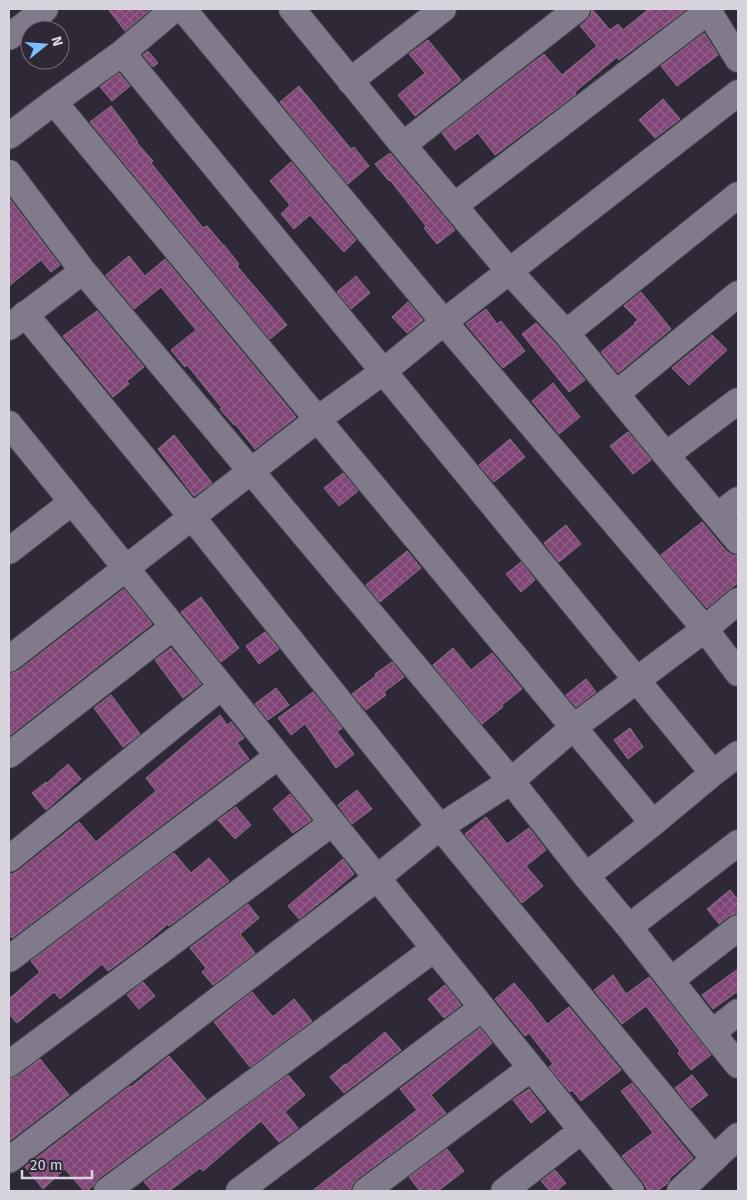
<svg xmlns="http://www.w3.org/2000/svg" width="747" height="1200" viewBox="0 0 747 1200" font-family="'Fira Sans',sans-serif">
<defs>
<pattern id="building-cross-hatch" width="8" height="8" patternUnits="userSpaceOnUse" patternTransform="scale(1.25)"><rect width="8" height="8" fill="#804476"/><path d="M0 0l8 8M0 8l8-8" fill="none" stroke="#915e89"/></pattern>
</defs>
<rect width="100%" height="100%" fill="#2f2837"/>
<path fill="url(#building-cross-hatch)" stroke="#887784" d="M108,9H151L125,31Z
M592,9L610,30L618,24L623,30L649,9H687L619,60L617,57L575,92L576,94L495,155L478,133L455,150L442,133L544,54L562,75L597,46L580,26L586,21L591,15Z
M704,33L718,55L677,86L661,66Z
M428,40L461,80L415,116L398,95L425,73L409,54Z
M148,51L158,63L153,67L143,55Z
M119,73L130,86L112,101L100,87Z
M299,86L351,149L354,147L369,166L348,184L280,102Z
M663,99L680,119L655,138L639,120Z
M111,106L138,142L137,143L153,161L151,163L180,199L203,228L207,226L224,246V245L239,264L237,266L287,325L270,339L90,122Z
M390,153L455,230L437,244L424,228L426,226L390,180L389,181L375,164Z
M291,162L356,240L344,252L310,215L294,229L281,214L290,205L270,181Z
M9,198L60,265L51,272L41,260L9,286Z
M129,256L145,276L165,259L296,417L255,449L235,424L234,425L220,409L222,408L187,365L185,367L171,350L196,330L161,287L134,309L106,275Z
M356,276L370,293L351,309L337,292Z
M641,292L671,329L618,373L601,352L635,324L634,323L638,320L624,306Z
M408,302L423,320L407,333L392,317Z
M486,309L497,324L501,321L525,351L503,368L466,324Z
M97,311L144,367L127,381L129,384L113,397L63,336Z
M536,323L555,343L585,380L569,392L522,334Z
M712,335L727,350L689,385L672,368Z
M553,383L580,417L559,434L532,401Z
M628,432L651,460L633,474L610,446Z
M174,435L212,483L194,496L158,449Z
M510,439L525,457L494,482L479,465Z
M343,473L358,491L339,506L324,488Z
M702,522L726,551L732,555L738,556V583L728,590L707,608L661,555Z
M566,525L581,544L559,562L544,543Z
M407,551L421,568L380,602L366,585Z
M521,562L535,580L521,592L506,574Z
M124,589L152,624L9,736V674L18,671Z
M201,597L239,648L221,662L181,612Z
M265,632L279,649L259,664L246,646Z
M171,648L201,684L183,698L155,660Z
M453,648L471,670L492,653L522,689L502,705L503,707L482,724L433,665Z
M392,662L404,677L384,692L386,695L366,710L352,694L376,676L375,674Z
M586,679L596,692L576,707L566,695Z
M276,688L289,705L268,720L255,704Z
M313,692L342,728L337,732L354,754L336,768L305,724L291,735L278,718Z
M111,695L140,734L123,747L94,708Z
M220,715L227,725L231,722L244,738L237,743L249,759L12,938L9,935V874H12L18,871L79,822L96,842L156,791L146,778Z
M630,728L643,747L628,759L614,740Z
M68,764L81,779L46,810L32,793L46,782L47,783Z
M357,790L372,809L352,824L338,805Z
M290,794L311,820L293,833L273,809Z
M236,807L251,825L235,839L218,820Z
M486,817L507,844L529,828L546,850L526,866L543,886L522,903L465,834Z
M174,853L191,873L209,858L229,881L169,926L168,924L142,946L108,971L102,964L60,999L54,992L17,1023L9,1014V999L40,972L31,961Z
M343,859L354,874L327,897L299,919L288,906Z
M730,890L738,900V913L729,916L719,924L707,909Z
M248,904L259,918L240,934L255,953L213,985L202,972L206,968L190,948Z
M738,969V991L713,1009L702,995Z
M613,975L626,994L649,977L711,1055L691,1070L678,1053L680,1051L646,1006L622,1024L594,990Z
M143,982L155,996L139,1009L127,995Z
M514,983L532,1004L547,1024L569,1007L621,1070L581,1101L572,1090L570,1092L549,1067L553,1064L529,1033L525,1036L495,999Z
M445,985L461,1005L444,1018L428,999Z
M252,992L272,1016H274L294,999L312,1021L250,1067L214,1022Z
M480,1028L492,1043L431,1095L446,1113L357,1179L352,1185V1188L347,1191H312L417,1110L400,1089Z
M385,1032L401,1050L344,1093L330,1077L345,1064L346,1065Z
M169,1056L206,1099L98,1179L93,1186L87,1191H84L65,1169L43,1189L25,1167L130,1086L131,1087Z
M40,1059L69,1095L9,1141V1079L18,1076Z
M288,1075L305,1095L285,1112L298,1128L279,1142L261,1121L203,1171L200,1168L169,1191H152L144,1182Z
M692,1075L708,1095L691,1108L675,1088Z
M632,1083L693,1158L670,1178V1179L668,1183L657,1191H648L643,1182L622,1156L653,1133L621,1091Z
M529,1089L546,1111L531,1123L513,1100Z
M447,1149L464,1171L438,1191H420L409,1177Z
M555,1170L566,1183L556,1191H550L541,1181Z"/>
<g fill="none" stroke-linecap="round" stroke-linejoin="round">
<defs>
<path id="street" d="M183,9L444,322L705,629L738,673
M292,9L403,145L509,271L566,333L666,455L738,541
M707,9L738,59
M9,37L45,9
M122,53L713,773
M350,81L443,9
M54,102L653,823
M9,136L54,102L122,53L174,9
M403,145L577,9
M9,173L83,271L511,781L586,876L629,927L712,1033L738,1065
M454,206L711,9
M25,314L192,517L440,827L714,1159
M9,327L83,271
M566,333L738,195
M616,394L738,294
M9,424L631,1191
M666,455L738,401
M718,516L738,500
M9,551L72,502
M9,659L318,419L384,371L444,322L738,93
M9,755L173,627
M9,859L221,687
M586,876L653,823L713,773L738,754
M629,927L738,843
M9,959L278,756
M671,980L738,928
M712,1033L738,1012
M9,1064L332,823
M9,1160L377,878L440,827L511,781L574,727L705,629L738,601
M107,1191L434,949
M239,1191L482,1008
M366,1191L531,1068
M504,1191L581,1131
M680,1191L738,1136"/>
</defs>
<use href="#street" stroke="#494450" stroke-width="28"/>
<use href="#street" stroke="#817a8b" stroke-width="26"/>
</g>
<rect width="747" height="1200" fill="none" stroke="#d8d4de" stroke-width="20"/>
<g transform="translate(45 45) rotate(73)"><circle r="24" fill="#2f2837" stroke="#736d7a"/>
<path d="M0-4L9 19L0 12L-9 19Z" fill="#7bbef8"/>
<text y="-8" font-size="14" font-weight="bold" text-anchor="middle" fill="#d8d4de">N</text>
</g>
<path d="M22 1170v8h70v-8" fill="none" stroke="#d8d4de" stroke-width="2.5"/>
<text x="30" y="1170" font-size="15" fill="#d8d4de" stroke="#2f2837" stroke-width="4" paint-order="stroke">20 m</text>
</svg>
